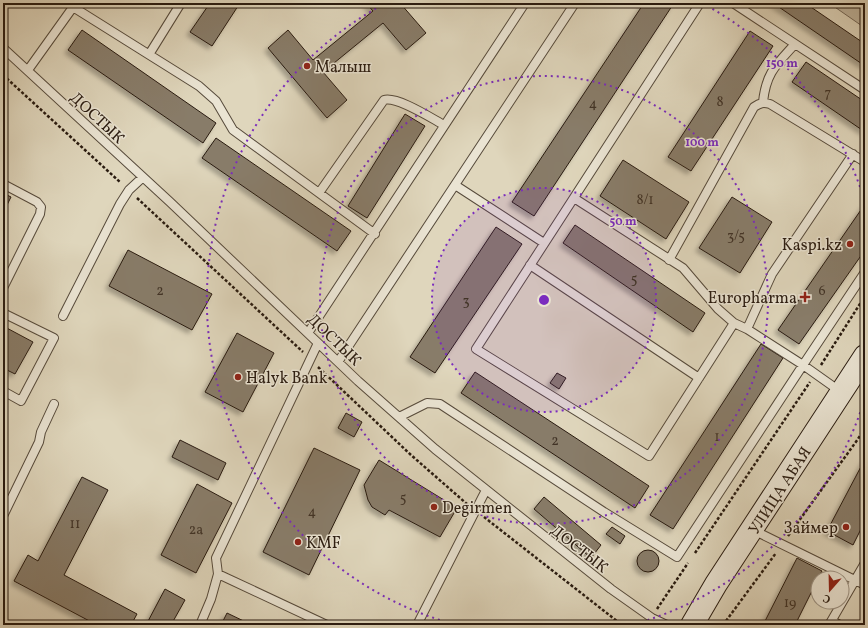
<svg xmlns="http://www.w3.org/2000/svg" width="868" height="628" viewBox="0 0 868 628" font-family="Vollkorn,serif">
<defs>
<filter id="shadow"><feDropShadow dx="-3.5" dy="3.5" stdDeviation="2" flood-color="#0004"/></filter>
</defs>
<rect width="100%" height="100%" fill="#dfd6bc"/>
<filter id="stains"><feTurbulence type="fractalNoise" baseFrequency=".005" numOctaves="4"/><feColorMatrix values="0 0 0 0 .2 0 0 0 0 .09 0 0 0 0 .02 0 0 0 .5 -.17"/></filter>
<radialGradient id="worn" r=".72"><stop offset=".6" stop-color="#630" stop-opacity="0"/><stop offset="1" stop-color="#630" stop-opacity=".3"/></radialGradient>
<path fill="#c0b69f" stroke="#746858" d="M829,3H865V28Z"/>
<path fill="#887c69" stroke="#291b10" filter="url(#shadow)" d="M210,3H240L212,46L190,32Z
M366,3H400L426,33L406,50L383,23L323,72L347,100L327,118L268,48L288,30L313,60L373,11Z
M644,3H674L534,216L512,202Z
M773,3H805L865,44V66Z
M82,30L216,123L203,143L68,50Z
M750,31L773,46L691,171L668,157Z
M806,62L865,102V132L792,82Z
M405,114L425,126L367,218L348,206Z
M216,138L351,231L337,251L202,158Z
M623,160L689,202L666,239L600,196Z
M3,193L11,197L3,213Z
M732,197L772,222L740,273L699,248Z
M865,204V250L799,344L778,330Z
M575,225L705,313L693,332L563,243Z
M496,227L522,244L435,373L410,357Z
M128,250L212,294L192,330L109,286Z
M3,326L33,342L15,374L3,368Z
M237,333L274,353L243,412L205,392Z
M761,344L783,358L673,529L650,515Z
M475,372L649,486L635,508L461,393Z
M557,373L566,378L559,389L550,383Z
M346,413L362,422L354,437L338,428Z
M180,440L226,463L218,480L172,457Z
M314,448L360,470L309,575L263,552Z
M865,459V521L853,545L827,531Z
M379,460L457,508L440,537L389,510L385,515L372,507L368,500L364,485Z
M82,477L108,490L64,575L137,614L131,625H97L14,581L28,555L38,561Z
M197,484L232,503L196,573L161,555Z
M544,497L601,545L591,558L534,509Z
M612,527L625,536L620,544L606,534Z
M637 561a11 11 0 1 1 22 0a11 11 0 1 1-22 0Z
M797,558L822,571L795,625H763Z
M165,589L185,600L171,625H146Z
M227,613L252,625H221Z"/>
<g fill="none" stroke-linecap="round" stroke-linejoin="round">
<defs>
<path id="lane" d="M700,3L476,349L649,456L734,323
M733,3L865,90
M73,7L199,86L216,101L233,130L375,234
M3,48L170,202L358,381L435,449L611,589L652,618L667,625
M150,53L181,3
M28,70L76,3
M763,102C766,73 776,65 795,44
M3,184L37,202L41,207L40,214L3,288
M455,185L544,243
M319,193L384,100C397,96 431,118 444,125
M574,198L683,268L718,309L734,323L747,329L803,365L865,272
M669,260L754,107C760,103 763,102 770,104L865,162
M530,265L699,378
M3,313L54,338L21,401L3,391
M63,316L120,204L129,190L143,177
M747,329L772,274L853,154
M308,333L525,3
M338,362L575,3
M399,417L427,403L440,404L604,512L677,557L803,365L841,392
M3,516L39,442L41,432L54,404
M753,530L865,585
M218,574L327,625
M832,621L840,625
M200,625L211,599L218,574L216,558L318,343
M417,625L486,490
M829,625L865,563"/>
<path id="secondary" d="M692,625L716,584L865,356"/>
</defs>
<use href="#lane" stroke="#564a3b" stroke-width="10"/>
<use href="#secondary" stroke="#291b10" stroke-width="24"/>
<path stroke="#291b10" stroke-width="2.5" stroke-dasharray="3 2" stroke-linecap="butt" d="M3,75L121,183
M137,198L303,352
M821,365L865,296
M318,367L411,455L467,504
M484,517L622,625
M788,536L858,439L865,427
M695,553L810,382
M657,609L688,563
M723,625L776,553"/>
<use href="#lane" stroke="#eae4d3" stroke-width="8"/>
<use href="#secondary" stroke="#eae4d3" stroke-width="22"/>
</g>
<circle cx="544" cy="300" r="112" fill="#7b2cbf" fill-opacity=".12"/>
<g fill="none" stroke="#7b2cbf" stroke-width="2" stroke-dasharray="2 4">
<circle cx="544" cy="300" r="112"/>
<circle cx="544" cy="300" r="224"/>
<path d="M864 401A336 336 0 0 1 631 625M457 625A336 336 0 0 1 386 3M702 3A336 336 0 0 1 864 199"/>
</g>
<g fill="#8f2418" stroke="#eae4d3" stroke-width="1.5">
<circle cx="307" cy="66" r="4"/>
<circle cx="850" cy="244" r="4"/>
<path d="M803 291h4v4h4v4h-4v4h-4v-4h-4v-4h4z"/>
<circle cx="238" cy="377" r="4"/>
<circle cx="434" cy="507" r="4"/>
<circle cx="846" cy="527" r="4"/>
<circle cx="298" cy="542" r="4"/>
</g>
<g text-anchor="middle" stroke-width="3" stroke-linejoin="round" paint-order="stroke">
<g font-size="14" fill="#413326">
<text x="828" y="97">7</text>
<text x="720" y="106">8</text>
<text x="593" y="108">4</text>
<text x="645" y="204">8/1</text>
<text x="736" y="240">3/5</text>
<text x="634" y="283">5</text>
<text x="160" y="295">2</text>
<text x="822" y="295">6</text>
<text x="466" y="305">3</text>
<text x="717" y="441">1</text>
<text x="555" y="445">2</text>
<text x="403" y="502">5</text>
<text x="312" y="516">4</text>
<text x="75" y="528">11</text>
<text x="196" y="534">2а</text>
<text x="790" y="607">19</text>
</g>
<g font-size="16" fill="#291b10" stroke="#eae4d3" text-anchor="start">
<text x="315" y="72">Малыш</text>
<text x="842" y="250" text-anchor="end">Kaspi.kz</text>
<text x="797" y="303" text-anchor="end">Europharma</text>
<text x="246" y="383">Halyk Bank</text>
<text x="442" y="513">Degirmen</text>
<text x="838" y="533" text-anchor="end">Займер</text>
<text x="306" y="548">KMF</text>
</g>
<g font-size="16" fill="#291b10" stroke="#eae4d3">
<text transform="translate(98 117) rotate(43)" y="6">ДОСТЫК</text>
<text transform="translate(335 339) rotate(44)" y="6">ДОСТЫК</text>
<text transform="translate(779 490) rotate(-57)" y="6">УЛИЦА АБАЯ</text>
<text transform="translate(580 548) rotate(38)" y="6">ДОСТЫК</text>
</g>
</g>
<circle cx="544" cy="300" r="6" fill="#7b2cbf" stroke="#eae4d3" stroke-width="2"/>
<g font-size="12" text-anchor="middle" font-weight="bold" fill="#7b2cbf" stroke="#eae4d3" stroke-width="3" stroke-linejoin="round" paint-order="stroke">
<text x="782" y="67">150 m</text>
<text x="702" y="146">100 m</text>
<text x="623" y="225">50 m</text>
</g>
<rect width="868" height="628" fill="none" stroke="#dfd6bc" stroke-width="16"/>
<rect x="4" y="4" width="860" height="620" fill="none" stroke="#291b10" stroke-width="2"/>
<rect x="8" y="8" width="852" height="612" fill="none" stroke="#291b10"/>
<g transform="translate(830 590) rotate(200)"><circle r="19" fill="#eae4d3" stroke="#9d9485"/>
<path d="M0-3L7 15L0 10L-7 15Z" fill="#8f2418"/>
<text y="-6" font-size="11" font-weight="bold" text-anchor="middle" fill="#291b10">С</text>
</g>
<rect width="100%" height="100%" filter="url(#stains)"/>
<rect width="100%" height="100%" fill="url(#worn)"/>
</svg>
